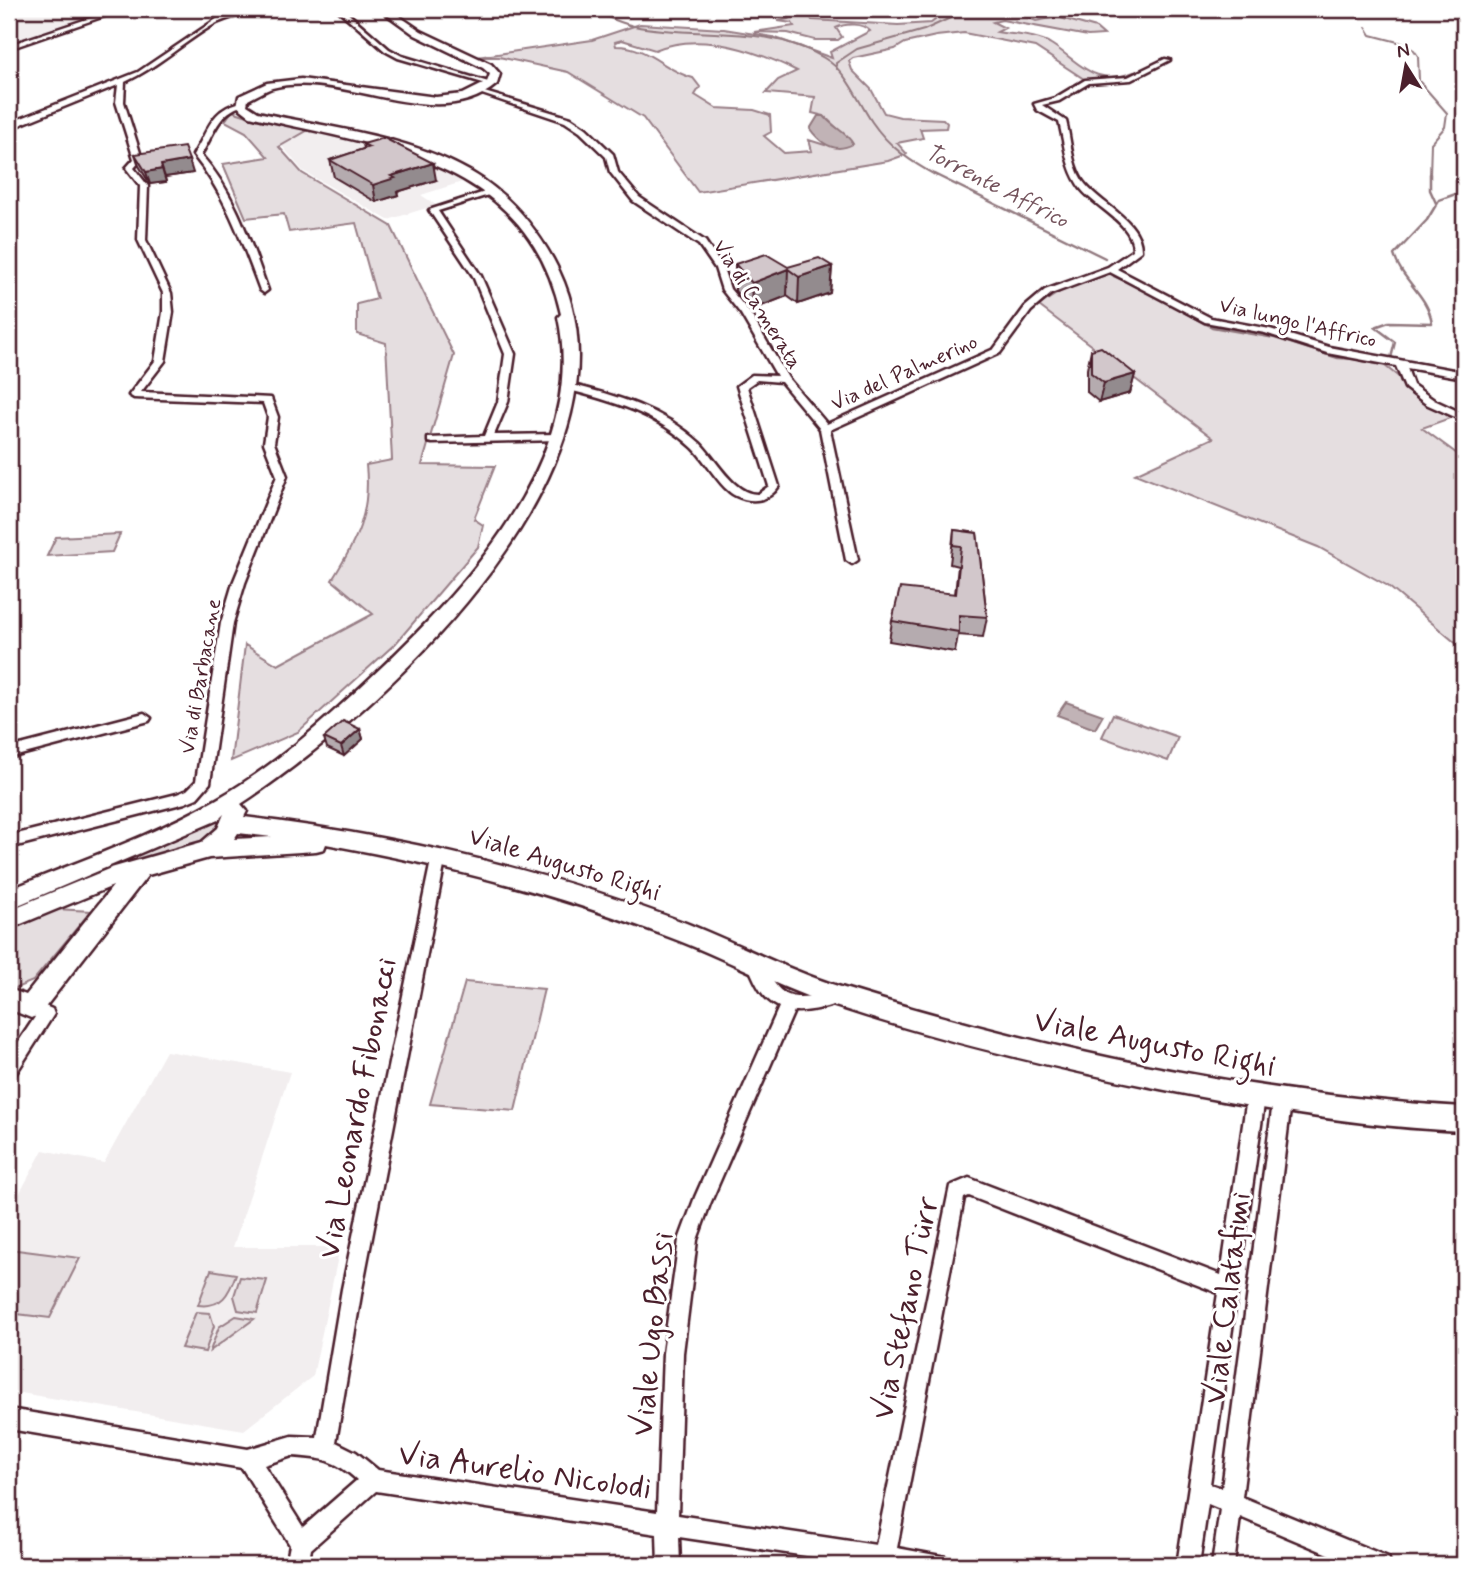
<svg xmlns="http://www.w3.org/2000/svg" width="1473" height="1574" viewBox="0 0 1473 1574" font-family="Mynerve,sans-serif">
<rect width="100%" height="100%" fill="#fff"/>
<filter id="ink" filterUnits="userSpaceOnUse"><feTurbulence type="fractalNoise" baseFrequency=".0143" numOctaves="2"/><feDisplacementMap in="SourceGraphic" scale="14" xChannelSelector="R" yChannelSelector="G"/><feConvolveMatrix kernelMatrix="1 2 1 2 8 2 1 2 1" color-interpolation-filters="sRGB"/></filter>
<g filter="url(#ink)">
<path fill="#f2eeef" d="M9,9H117L59,32L9,45Z
M312,128L421,159L462,182L421,195L436,205L388,220L303,171L282,146Z
M166,1051L290,1072L233,1247H340L313,1376L244,1430L9,1391V1213L43,1150L104,1163Z"/>
<path fill="#e5dee0" stroke="#987e86" stroke-width="2" fill-rule="evenodd" d="M789,9H805L812,20L898,25L931,23L935,20L932,9H1006L1000,13L1021,14L1036,21L1057,17L1096,28L1104,35L1088,36L1002,20L993,22L1005,28L997,32C1013,35 1038,35 1051,44C1080,62 1094,88 1134,72L1138,75L1125,80L1087,81L1035,47L964,33L936,36L905,43L895,49L853,58L849,61L852,70L871,89L884,113L900,117L943,119L947,123L946,128L920,129L923,138L897,143L907,154L888,161L698,192L643,118L568,72L499,57H477L592,40L640,24L724,29L773,37L832,58L830,52L870,31C862,23 846,23 836,28L842,37L838,40H815L788,33L754,32L794,26L792,23L778,21L788,19L780,16L786,14ZM622,40L655,50C700,31 755,50 797,71L778,80L766,93L815,97L812,113L824,116L838,129L825,145L809,140L812,151L784,153L764,136L771,132L770,115L754,110L716,108L695,95L700,87L693,78C664,71 649,46 616,46L615,42Z
M232,111L260,120L310,129L279,147L302,173L391,226L454,355L422,465L495,466L474,519L483,525L478,547L396,643L298,732L231,761L245,645L278,665L373,614L332,580C357,540 371,513 366,465L392,460L386,343L357,334V304L377,299L356,223L289,232L284,214L246,218L223,164L268,157L246,132L225,121Z
M1113,273L1205,324L1276,336L1330,354L1385,366L1450,418L1422,428L1464,459V650L1388,586L1318,547L1135,474L1213,438L1039,306C1061,288 1086,279 1113,273Z
M120,534L112,552L47,556L56,537Z
M1113,714L1178,737L1168,761L1102,737Z
M215,818L222,823L213,839L108,872L9,914V904L200,820Z
M55,909L91,911L33,981L16,988L9,986V931Z
M465,982L544,989L515,1111L430,1104Z
M9,1249L80,1258L50,1318L9,1313Z
M211,1270L236,1274C229,1294 222,1308 198,1305Z
M240,1277L267,1280L257,1313L238,1310L234,1296Z
M196,1312L210,1313L214,1326L205,1352L181,1348Z
M236,1316L254,1319L210,1351L219,1327Z"/>
<path fill="#c1b3b6" stroke="#91787e" stroke-width="2" d="M818,116H824C833,128 846,131 853,144C835,154 821,144 810,129Z
M1066,702L1103,715L1095,729L1057,715Z"/>
<g fill="none" stroke-linecap="round" stroke-linejoin="round">
<path stroke="#91787e" stroke-width="2" d="M589,9C604,15 619,23 634,26C696,39 768,23 824,58C848,72 857,100 872,122C889,147 911,162 937,176
M1366,27L1371,35L1402,43L1414,50L1418,56L1419,81L1447,113L1445,127L1431,143L1430,176
M837,69L836,63L857,49L924,30L970,9"/>
<path stroke="#91787e" stroke-width="2.5" d="M934,174L1105,258
M1430,174V190L1436,203
M1114,276L1139,287
M1181,309L1212,327L1275,338L1338,358L1362,359
M1390,362L1395,342L1375,327L1389,322L1432,323C1428,295 1402,281 1394,255L1427,220L1439,200L1464,191
M1398,370L1401,383L1417,396"/>
<defs>
<path id="street" d="M117,9H125L9,49V45Z
M259,9C244,16 229,16 213,25C182,43 158,67 125,82L124,102L142,159L134,168L148,186L146,240L171,293L173,312L165,361L141,392L271,398L278,417L274,443L287,476L245,583L233,623L210,783L197,798L185,803L9,848V836L177,794L187,790L196,781L221,623L233,583L277,476L264,443L268,417L263,403L134,398L129,395L155,361L163,312V293L138,240L140,186L126,168L134,159L116,102L118,85L12,128H9V123L138,72L221,16L239,10Z
M337,9H343L389,49L402,56L495,84L490,85L398,58L385,51Z
M1165,59L1170,60L1131,80L1089,83L1059,101L1042,105L1066,121C1071,140 1071,163 1082,180C1098,204 1142,219 1141,251L1117,269L1211,318L1270,329L1329,347L1464,372V378L1407,368L1413,385L1434,400L1464,414V421L1426,404L1405,388L1396,366L1327,353L1265,333L1205,322L1110,272L1051,294L1031,311L1000,353L830,430L858,560L852,564L846,560L820,429L781,382L757,380L747,387L779,486C769,501 753,504 736,496C721,489 706,461 693,448C657,414 613,401 565,389L564,387L569,384C617,396 662,408 700,443C716,459 734,495 758,494L769,486L737,386L752,375L777,376L741,314L722,290L715,268L699,245L633,201L610,172L606,157L580,132L565,122L476,92L481,91L571,118L586,128L613,154L618,172L639,197L705,241L723,268L730,289L750,313L788,378L827,424L994,349L1025,307L1045,290L1108,267L1133,250C1133,223 1096,208 1081,189C1066,169 1065,146 1059,122L1037,110L1034,104L1055,98L1085,80L1128,77Z
M242,102L244,105C218,112 214,134 201,155C235,192 251,244 268,290L264,293L260,290C242,242 226,195 193,155C209,130 210,109 242,102Z
M491,190L498,192L438,211L481,276L515,354L508,402L494,435L558,434L563,437L558,440L432,443L428,442V438L484,436L498,402L505,354L473,276L429,210Z
M144,713L151,718L149,721L9,758V748Z
M439,850L444,852L446,856L362,1289L336,1442L356,1452L378,1470L657,1512L663,1353L679,1240L695,1197L779,1007C762,999 755,982 748,965L750,960L756,958L762,960C777,992 784,1003 821,994C829,992 835,989 843,992L845,997L843,1002C827,1007 811,1012 794,1011L710,1204L697,1240L683,1353L678,1515L876,1545L950,1186L969,1178L1221,1275L1247,1097L1250,1091L1256,1089L1262,1091L1265,1097L1210,1484L1222,1488L1273,1102L1276,1096L1282,1094L1288,1096L1291,1102L1242,1497L1388,1557L1391,1565H1354L1240,1517L1234,1565H1212L1220,1509L1208,1504L1199,1565H1177L1218,1293L969,1196L964,1198L897,1548L946,1557L949,1565H867L679,1537L680,1565H658L657,1534L376,1491L311,1549L308,1565H286L290,1545L242,1468L9,1429V1409L248,1449L292,1436L317,1437L342,1289L432,856L434,852ZM292,1456C322,1458 334,1459 357,1480L303,1527L264,1465Z
M31,1000L52,1009L54,1014L15,1075L9,1078V1056L35,1017L25,1012L23,1007L25,1002Z"/>
<path id="secondary" d="M379,9H389L421,31L491,64L500,74L497,84C437,136 341,69 272,88C264,91 256,96 248,100L247,105L258,112C327,128 408,135 471,172C507,193 532,222 553,259C662,456 388,706 241,804L247,811L244,817C397,835 542,869 686,923C739,944 789,971 844,988C1045,1050 1254,1095 1464,1107V1131C1361,1127 1261,1109 1160,1089C1051,1067 944,1042 838,1007C780,989 726,958 669,937C554,893 447,866 326,844L324,849L316,851L209,858L148,875L40,1014L31,1018L9,1009V989L26,995L113,886L9,929V910L111,868L202,842L218,828L224,814L218,820L9,909V890C78,861 153,836 217,799C273,767 321,724 367,681C462,592 589,460 558,317L561,314C526,157 379,148 250,116L237,106L239,96L267,83L301,79L436,97L463,94L487,82L490,74L483,68L415,35ZM238,833L272,837L234,839Z"/>
</defs>
<use href="#street" stroke="#4a1f2b" stroke-width="5"/>
<use href="#secondary" stroke="#4a1f2b" stroke-width="5"/>
<use href="#street" fill="#fff" fill-rule="evenodd"/>
<use href="#secondary" fill="#fff" fill-rule="evenodd"/>
</g>
<path fill="#b5abaf" stroke="#4a1f2b" stroke-width="2" d="M363,144L436,180L397,192L398,195L376,202L334,177L330,160L364,149Z
M135,154L193,173L165,177L166,182L150,184L139,166Z
M735,264L788,267L832,266L830,293L798,304L787,296L751,310L735,291Z
M1091,350L1135,374L1130,393L1099,402L1087,392V369Z
M954,530L977,533L987,617L983,637L958,635L955,652L889,641L892,621L955,594L958,566L950,564Z
M360,729L363,739L344,756L327,748L324,738Z"/>
<path fill="#938b8e" stroke="#4a1f2b" stroke-width="2" d="M189,160L193,173L165,177L161,165Z
M433,163L436,180L397,192L398,195L376,202L373,185L391,176Z
M162,169L166,182L150,184L146,172Z
M832,266L830,293L798,304L799,277Z
M788,269L787,296L751,310L752,283Z
M1135,374L1130,393L1099,402L1104,383Z
M360,729L363,739L344,756L341,746Z"/>
<path fill="#d2c7cb" stroke="#4a1f2b" stroke-width="2" d="M384,138L433,163L391,176L395,178L373,185L330,160L369,147L363,144Z
M184,147L189,160L161,165L162,169L146,172L135,154Z
M766,254L788,267L819,258L832,266L799,277L788,269L752,283L735,264Z
M1101,347L1135,374L1104,383L1091,373V350Z
M954,530L977,533L987,617L959,615V632L892,621L900,588L956,594L961,546L953,545Z
M343,721L360,729L341,746L324,738Z"/>
</g>
<g text-anchor="middle" stroke-width="6" stroke-linejoin="round" paint-order="stroke">
<g font-size="21" fill="#4a1f2b" stroke="#fff">
<text transform="translate(758 304) rotate(58)" y="7">Via di Camerata</text>
<text transform="translate(1298 322) rotate(13)" y="7">Via lungo l'Affrico</text>
<text transform="translate(904 372) rotate(-24)" y="7">Via del Palmerino</text>
<text transform="translate(200 676) rotate(-80)" y="7">Via di Barbacane</text>
</g>
<g font-size="23" font-style="italic" fill="#74535c" stroke="#fff">
<text transform="translate(997 185) rotate(27)" y="8">Torrente Affrico</text>
</g>
<g font-size="26" fill="#4a1f2b" stroke="#fff">
<text transform="translate(565 863) rotate(17)" y="9">Viale Augusto Righi</text>
</g>
<g font-size="32" fill="#4a1f2b" stroke="#fff">
<text transform="translate(1155 1042) rotate(11)" y="11">Viale Augusto Righi</text>
<text transform="translate(356 1108) rotate(-79)" y="11">Via Leonardo Fibonacci</text>
<text transform="translate(1226 1298) rotate(-83)" y="11">Viale Calatafimi</text>
<text transform="translate(904 1308) rotate(-78)" y="11">Via Stefano Türr</text>
<text transform="translate(651 1334) rotate(-84)" y="11">Viale Ugo Bassi</text>
<text transform="translate(525 1470) rotate(8)" y="11">Via Aurelio Nicolodi</text>
</g>
</g>
<rect width="1473" height="1574" fill="none" stroke="#fff" stroke-width="35"/>
<rect x="18" y="18" width="1438" height="1539" fill="none" stroke="#4a1f2b" stroke-width="2.5" filter="url(#ink)"/>
<g transform="translate(1406 66) rotate(349)" stroke="#ffffff" stroke-width="5" paint-order="stroke">
<path d="M0-5L12 26L0 18L-12 26Z" fill="#4a1f2b"/>
<text y="-10" font-size="19" font-weight="bold" text-anchor="middle" fill="#4a1f2b">N</text>
</g>
</svg>
